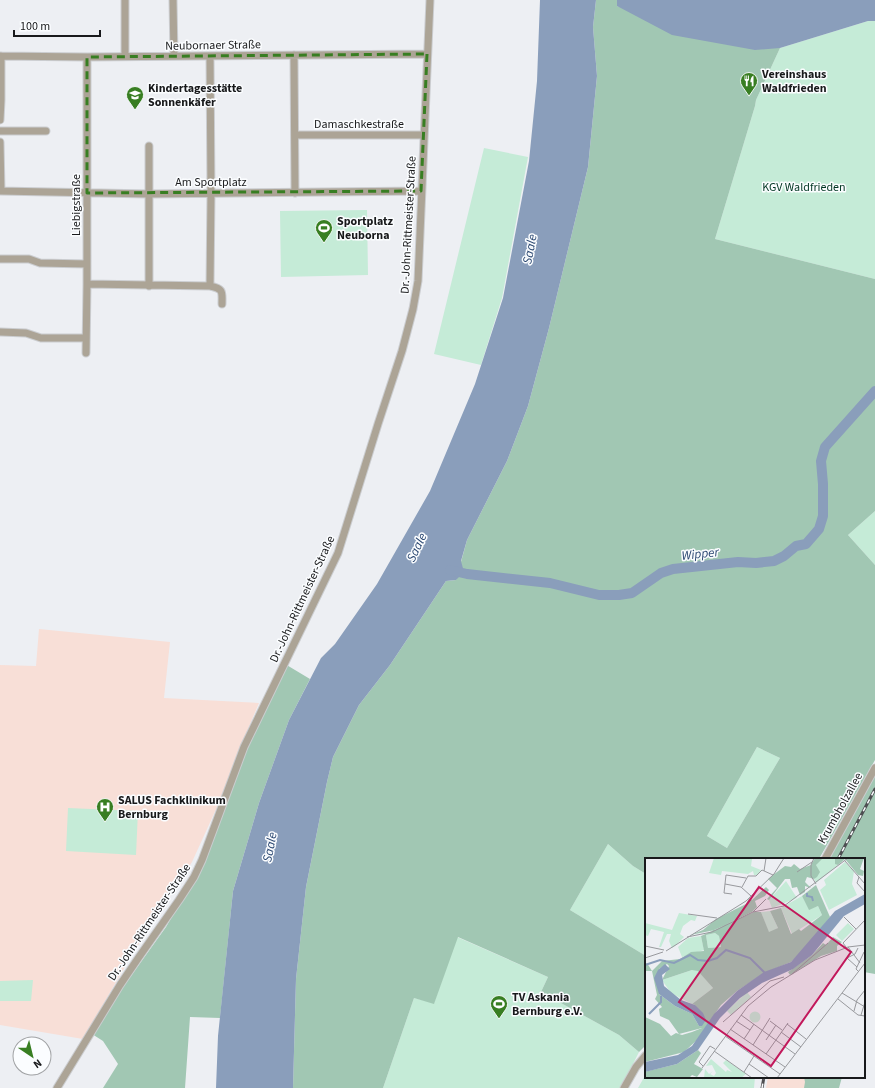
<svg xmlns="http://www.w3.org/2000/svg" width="875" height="1088" viewBox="0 0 875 1088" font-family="'Source Sans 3',sans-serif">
<rect width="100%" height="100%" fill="#edeff3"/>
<path fill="#f8dfd7" d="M39,629L170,642L164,698L259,703L242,743L228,783L192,862L133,953L83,1039L0,1025V665L36,666Z
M768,1077H819L817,1088H766Z"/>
<path fill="#c5ebd7" d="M868,21H875V279L715,239L755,106L756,100L780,48Z
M484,148L528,157L502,298L481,365L434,354Z
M367,210L368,275L281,277L280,211Z
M875,511V565L848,535Z
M757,747L780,758L727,848L707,836Z
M68,808L138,811L136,855L66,851Z
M608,844L633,866L646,874V956L570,910Z
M457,937L548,977L541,992L619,1035L639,1052L621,1088H383L414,998L434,1003Z
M33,980L31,1001H0V981Z
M646,1074V1077H755L754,1088H638Z"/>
<path fill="#a1c7b3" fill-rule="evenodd" d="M596,0H617V6L770,48H780L756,100L755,106L715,239L875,279V511L848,535L875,565V760L819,859H646V874L633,866L608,844L570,910L646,956V1045L639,1052L619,1035L541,992L548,977L458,937L434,1004L414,998L383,1088H293L296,979L306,887L327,782L333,757L359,705L390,665L446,581L456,580L467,540L507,461L528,406L549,328L588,167L597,76L593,27ZM757,747L780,758L727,848L707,836Z
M285,664L310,679L289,720L259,803L233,891L220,1018L190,1017L185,1088H103L118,1064L103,1041L92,1034L123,987L166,927L208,854L261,712Z
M875,773V974L864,972V859H826Z
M804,1077H842L839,1088H804L805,1082Z"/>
<path fill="#8a9ebb" d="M540,0H596L593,27L597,76L588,167L549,328L528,406L507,461L467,540L461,561L464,572L456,580L446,581L390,665L359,705L333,757L327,782L306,887L296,979L293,1088H216L218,1036L233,891L259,803L289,720L321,658L335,644L377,584L430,491L475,384L503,298L529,161L537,81Z
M617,0H875V21H868L780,48L755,50L672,35L617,6Z"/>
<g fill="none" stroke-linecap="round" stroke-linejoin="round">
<path stroke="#8a9ebb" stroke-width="10" d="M450,570L467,574L550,583L599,595H619L632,593L661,573L673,569L738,562L756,563L774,561L784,556L796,546L806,544L819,529L823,516V484L821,461L825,447L875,391"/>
<defs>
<path id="minor" d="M125,0V56
M173,0L174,56
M294,55L295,193
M0,56L87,57L427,54
M210,56L211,193L210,286C224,289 222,292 222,304
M0,120L1,100V56
M0,131H46
M295,135H424
M0,142L1,191
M0,191L149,194L421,191
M0,259H29L40,263L87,264
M87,284L210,286
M149,286V146
M0,332L26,333L41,338H86
M86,353L87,284V57
M825,859L875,768
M57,1088L120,985L139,957L179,900L194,877L202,860L244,747L338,553L378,424L402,351L413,309L418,281L430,0
M624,1088L636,1067L646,1055"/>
</defs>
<use href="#minor" stroke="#cbcdd0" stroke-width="9"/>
<use href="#minor" stroke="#aca496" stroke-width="7"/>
<defs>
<path id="rail" d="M838,859L875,789
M762,1088L764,1077"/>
</defs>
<use href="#rail" stroke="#4e4f52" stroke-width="3"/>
<use href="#rail" stroke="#fbfdff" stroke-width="1.5" stroke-dasharray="4.5" stroke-linecap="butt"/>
</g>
<path fill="none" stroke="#387e22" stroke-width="3" stroke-dasharray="8 5" stroke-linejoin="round" d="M427,54L421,191L87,193V57Z"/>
<defs>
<symbol id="restaurant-pin" viewBox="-11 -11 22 30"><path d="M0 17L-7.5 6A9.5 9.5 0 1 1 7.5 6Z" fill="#387e22" stroke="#fbfdff"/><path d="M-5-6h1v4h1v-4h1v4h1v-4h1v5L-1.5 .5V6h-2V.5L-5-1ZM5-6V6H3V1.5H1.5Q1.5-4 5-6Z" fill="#fff"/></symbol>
<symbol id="school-pin" viewBox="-11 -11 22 30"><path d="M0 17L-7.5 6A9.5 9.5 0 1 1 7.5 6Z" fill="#387e22" stroke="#fbfdff"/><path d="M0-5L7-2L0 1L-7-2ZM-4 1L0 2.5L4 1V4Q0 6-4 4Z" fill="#fff"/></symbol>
<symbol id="stadium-pin" viewBox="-11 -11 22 30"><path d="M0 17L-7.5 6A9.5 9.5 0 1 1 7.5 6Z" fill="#387e22" stroke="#fbfdff"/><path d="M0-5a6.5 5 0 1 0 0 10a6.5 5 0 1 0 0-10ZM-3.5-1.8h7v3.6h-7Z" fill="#fff"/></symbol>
<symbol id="hospital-pin" viewBox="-11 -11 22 30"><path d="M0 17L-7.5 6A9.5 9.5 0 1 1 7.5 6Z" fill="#387e22" stroke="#fbfdff"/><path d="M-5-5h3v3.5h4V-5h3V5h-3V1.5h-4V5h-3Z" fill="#fff"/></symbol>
</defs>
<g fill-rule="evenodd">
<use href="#restaurant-pin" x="739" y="71" width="20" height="27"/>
<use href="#school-pin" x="125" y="85" width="20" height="27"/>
<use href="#stadium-pin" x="314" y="218" width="20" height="27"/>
<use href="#hospital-pin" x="95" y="797" width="20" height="27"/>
<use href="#stadium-pin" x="489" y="994" width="20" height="27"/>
</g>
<g text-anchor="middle" stroke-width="3" stroke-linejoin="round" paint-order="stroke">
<g font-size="12" fill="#18191b" stroke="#fbfdff">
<text transform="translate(213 45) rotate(-1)" y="4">Neubornaer Straße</text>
<text x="359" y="128">Damaschkestraße</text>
<text x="211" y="186">Am Sportplatz</text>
<text transform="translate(76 205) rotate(-90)" y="4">Liebigstraße</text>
<text transform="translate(408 225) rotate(-87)" y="4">Dr.-John-Rittmeister-Straße</text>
<text transform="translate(302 599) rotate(-65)" y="4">Dr.-John-Rittmeister-Straße</text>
<text transform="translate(840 808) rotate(-61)" y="4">Krumbholzallee</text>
<text transform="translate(149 922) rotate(-56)" y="4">Dr.-John-Rittmeister-Straße</text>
</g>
<g font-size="12" font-weight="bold" fill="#18191b" stroke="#fbfdff" text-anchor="start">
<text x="762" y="78">Vereinshaus<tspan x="762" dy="14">Waldfrieden</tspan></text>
<text x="148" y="92">Kindertagesstätte<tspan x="148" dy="14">Sonnenkäfer</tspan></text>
<text x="337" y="225">Sportplatz<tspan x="337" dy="14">Neuborna</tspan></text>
<text x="118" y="804">SALUS Fachklinikum<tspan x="118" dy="14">Bernburg</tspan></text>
<text x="512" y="1001">TV Askania<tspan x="512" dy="14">Bernburg e.V.</tspan></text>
</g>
<g font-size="12" fill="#013622" stroke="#fbfdff">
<text x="804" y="191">KGV Waldfrieden</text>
</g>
<g font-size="13" font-style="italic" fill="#2a4771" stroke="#fbfdff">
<text transform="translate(529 249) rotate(-79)" y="5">Saale</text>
<text transform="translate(416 547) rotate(-64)" y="5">Saale</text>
<text transform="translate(700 553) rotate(-6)" y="5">Wipper</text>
<text transform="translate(269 847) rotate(-79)" y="5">Saale</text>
</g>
</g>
<g transform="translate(645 858)">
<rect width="220" height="220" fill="#edeff3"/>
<path d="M69,0L107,1L106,8L116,12L112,17H109L108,13L103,16L77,13L76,17L64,15ZM180,0H190V5L193,7L171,25L169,21L174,14L171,7L174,2ZM200,4L209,13L207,26L212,37L184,52L175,32L181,27L179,22ZM141,23L152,40L127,50L124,42ZM157,38L164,51L173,48L177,57L147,76L136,50ZM125,53L133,70L124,75L116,54ZM34,55L52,58L50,63L46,62L38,68L35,76L39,79L30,88L27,90L24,83L26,76H22L16,89H14L19,74L6,71L3,78L0,77V65L27,72ZM203,65L209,71L197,83L191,77ZM70,75L74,78L76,89L63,90L61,77ZM56,78L59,92L37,99L33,89L43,80ZM47,112H53L68,130L47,146L26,135L17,122ZM102,134L106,139L86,157L82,153ZM104.5 159a5.5 5.5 0 1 1 11 0a5.5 5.5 0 1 1-11 0ZM66,201L81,214L82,212L87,214L78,205L81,202L101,216L96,220H59L60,211L64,216L68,213L65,216L69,218L71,215L67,207L61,208Z" fill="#c5ebd7"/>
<path d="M170,0H178L171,7L175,14L172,19L169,21L162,19L160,24L166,30L160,28V34L155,37L152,29L147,30L145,21H140L124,42L122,41L132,30L123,21L132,14L140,8L146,9L149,6L155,11L166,7ZM190,0H219L215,11L219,13L218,18L213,17L200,1L193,7L190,6ZM171,27L185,59L159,92L146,104L119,115L92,133L76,147L52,182L39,194L0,204V159L15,166L26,178L31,175L37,177L47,174L57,170L34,176L24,162L15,158L14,151L17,149L10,141L12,137L7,113H0V107L2,105L7,113L17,103L35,101L46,94L59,93L56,78L109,54H116L124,74L133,70L125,53L136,50L146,76L154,71L156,73L177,57L173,48L164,52L157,38ZM70,75L74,78L76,89L63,90L61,77ZM22,106L24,108L17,122L47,112L53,113L68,130L47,146L50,147L54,168L47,156L30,148L14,136V111ZM121,29L124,32L120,38L110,43L112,49L107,54L70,72L45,77L58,72L71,61L101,46L104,40L107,42ZM188,79L197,84L192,88V93L176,98L145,117L143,114L167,97L178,85L181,87ZM53,192L56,195L49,206L58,211L52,219L47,217L44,220H0V214L3,213L32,206Z" fill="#a1c7b3" fill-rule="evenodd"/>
<path d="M220,36V46L199,58L167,97L148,111L117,125L95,140L75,160L53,192L32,206L0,214V204L33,197L47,188L69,156L92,133L119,114L146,104L190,53ZM20,106L25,111L17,117L19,128L36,142L50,147L58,155L61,162L57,168H54L47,156L30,148L14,136L9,120L13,112Z" fill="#8a9ebb"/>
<path fill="none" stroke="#8a9ebb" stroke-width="2" d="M162,35V38L167,39L168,43M0,107L15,102L29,105L45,97L53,102L63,103L72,100L81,92L105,100L121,116M4,156L16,144V138"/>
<path fill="none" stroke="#98999d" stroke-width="1" d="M169,0L166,7V18L171,26M200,3L220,26M119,13L121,0M152,14L167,4M214,19L212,25L220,34M80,26L96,29L106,38M97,29L103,18H111L117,12L128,17M87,36L79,35L81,17L101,20M108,54L121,41M43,56L72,60M199,59L211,71M42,79L67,74L108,54L139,48L203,0M0,88L19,92M201,89L198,85L220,62M203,89L215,105M21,93L101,43L129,16L139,0M0,100L18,94M212,109L202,100L210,96L213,90M214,114L211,111L219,94M147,116L183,85M197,135L220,149M193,141L213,157L220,158M209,153L212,142L220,132M96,157L150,196M216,157L220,144M91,163L105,172M125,163L137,172M78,164L125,123L139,119M142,166L161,181M85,171L140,209M136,174L156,189M80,178L135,216M99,181L109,166M121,182L131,167M108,187L125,160M69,193L107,220M121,196L143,165M130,202L140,188M104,206L124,220M58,208L54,204L65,188L70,191M57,210L103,148L126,129L170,102L203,89L220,87M99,214L109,198M132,220L220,105M165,220H182"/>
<path fill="#c2185b" fill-opacity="0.15" stroke="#c2185b" stroke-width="2" d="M114,29L206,94L126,208L34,144Z"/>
<rect width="220" height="220" fill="none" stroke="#18191b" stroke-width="2"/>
</g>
<g transform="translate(32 1056) rotate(145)"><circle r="19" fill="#fbfdff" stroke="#a0a2a4"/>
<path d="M0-3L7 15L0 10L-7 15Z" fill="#387e22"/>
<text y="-6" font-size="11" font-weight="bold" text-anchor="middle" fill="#18191b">N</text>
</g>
<path d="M14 30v6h86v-6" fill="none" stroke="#18191b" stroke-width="2"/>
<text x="20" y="30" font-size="12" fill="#18191b" stroke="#fbfdff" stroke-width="3" paint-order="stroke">100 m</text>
</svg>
